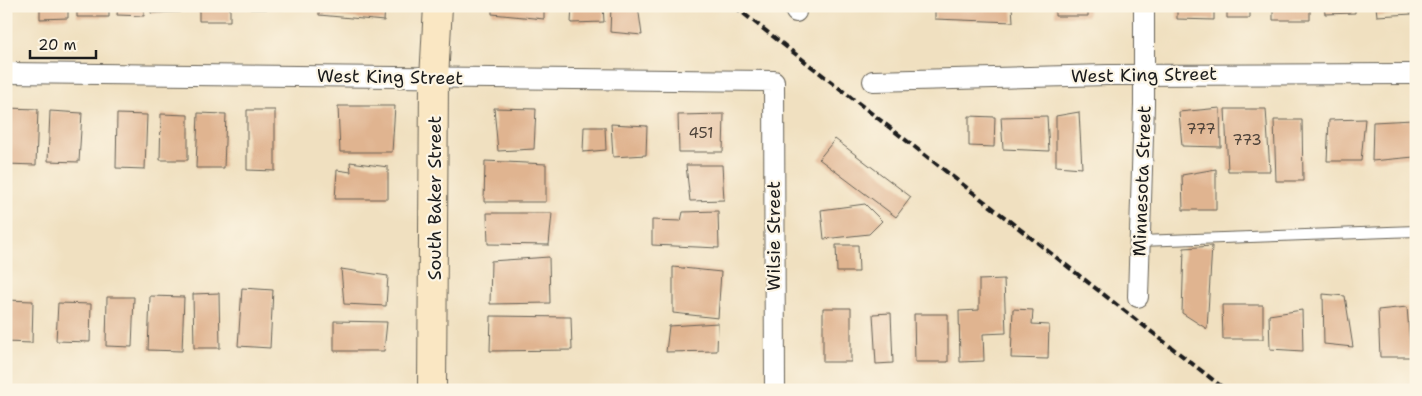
<svg xmlns="http://www.w3.org/2000/svg" width="1422" height="396" viewBox="0 0 1422 396" font-family="'Shantell Sans',sans-serif">
<rect width="100%" height="100%" fill="#fcf5e5"/>
<filter id="ink" filterUnits="userSpaceOnUse"><feTurbulence type="fractalNoise" baseFrequency=".02" numOctaves="2"/><feDisplacementMap in="SourceGraphic" scale="10" xChannelSelector="R" yChannelSelector="G"/><feConvolveMatrix kernelMatrix="1 2 1 2 8 2 1 2 1" color-interpolation-filters="sRGB"/></filter>
<filter id="wash" filterUnits="userSpaceOnUse"><feTurbulence type="fractalNoise" baseFrequency=".0096" numOctaves="4" result="noise"/><feDisplacementMap in="SourceGraphic" scale="20" xChannelSelector="R" yChannelSelector="G"/><feGaussianBlur stdDeviation="1.12" result="paint"/><feColorMatrix in="noise" values="0 0 0 0 0 0 0 0 0 0 0 0 0 0 0 0 0 1.4 0 .05"/><feComposite in="paint" operator="in"/></filter>
<g filter="url(#wash)">
<rect width="100%" height="100%" fill="#f0e0c0"/>
<g id="blocks">
<path fill="#e0b490" d="M40,6H68V18L40,19Z
M77,6H109V17H77Z
M118,6H144V16L117,15Z
M151,6H181V12L151,13Z
M199,6H230V21H199Z
M250,6H284V9H250Z
M319,6H385L384,21L319,15Z
M492,6H544V19L492,14Z
M572,6H603L604,22L571,23Z
M611,6H638L642,35L610,32Z
M935,6H1012L1013,22L935,19Z
M1055,6H1088V16H1055Z
M1177,6H1214V20L1177,19Z
M1227,6H1250V18H1227Z
M1273,6H1310V20H1273Z
M1324,6H1355V13L1325,14Z
M1376,6H1412V14L1377,16Z
M338,106H395L392,152H340Z
M6,108L38,109L36,165L6,164Z
M494,108L536,109L534,149L498,151Z
M1220,108L1221,147L1182,146L1179,112Z
M1225,109H1266L1270,171H1228Z
M247,110H275V171L247,170Z
M50,111L82,113L79,162L48,161Z
M1079,112L1082,168L1056,166V116Z
M198,113L226,114L224,168H196Z
M117,114L147,115L145,169L116,168Z
M161,114L188,115V160H160Z
M724,114L723,152H679L678,115Z
M969,116L995,117L994,147L969,146Z
M1047,116L1049,151L1003,149L1001,117Z
M1365,119L1361,161H1327L1329,120Z
M1274,120H1302L1303,181H1276Z
M1413,120L1414,157L1372,161L1373,122Z
M611,124L647,126L646,155L613,157Z
M584,127H605L606,150L583,152Z
M835,139L911,197L896,217L819,159Z
M485,161L546,164V202H484Z
M350,162L388,167V199H335L337,170L351,172Z
M686,165H722L724,200L690,201Z
M1216,169V210H1183L1182,175Z
M865,204L882,221L869,234L824,239L821,210Z
M718,211L719,248L652,245V220L681,221L683,212Z
M487,213H552L549,245L488,244Z
M836,245H858L859,272H837Z
M1212,246L1207,329L1182,313L1184,248Z
M549,257L550,303L490,304L491,261Z
M673,267L721,272L718,318L673,313Z
M341,269L388,276L386,306L344,304Z
M1004,279L1006,333L983,334L984,361L960,362L959,311L979,310V280Z
M242,288L273,290L270,348L238,346Z
M219,293L220,348H194L193,294Z
M1323,294L1345,296L1353,347L1324,344Z
M150,296L184,297L182,351L148,350Z
M107,297H134L132,347L106,346Z
M6,300L33,301L32,343L6,342Z
M58,303L91,304L90,342L56,341Z
M1222,305H1263V339H1223Z
M1407,307L1411,357H1380L1378,310Z
M823,308H851V362H823Z
M1013,309L1033,310L1032,324L1049,325L1048,359L1011,358Z
M1302,310L1303,351L1270,349L1269,315Z
M891,313L893,363L876,364L873,314Z
M914,314H948V362H915Z
M491,316L571,317L572,350L490,351Z
M334,321L387,322L384,351H334Z
M718,323L717,351L666,352L669,326Z"/>
</g>
</g>
<g filter="url(#ink)">
<use href="#blocks" fill-opacity="0" stroke="#666155" stroke-width="1"/>
<g fill="none" stroke-linecap="round" stroke-linejoin="round">
<defs>
<path id="lane" d="M1140,241L1416,231"/>
<path id="street" d="M796,6V12
M6,73L774,81L775,390
M873,81L1108,75L1416,74
M1138,297L1144,104V6"/>
<path id="secondary" d="M432,390L434,79L438,6"/>
</defs>
<use href="#lane" stroke="#666155" stroke-width="12"/>
<use href="#street" stroke="#666155" stroke-width="22"/>
<use href="#secondary" stroke="#666155" stroke-width="30"/>
<use href="#lane" stroke="#fff" stroke-width="10"/>
<use href="#street" stroke="#fff" stroke-width="20"/>
<use href="#secondary" stroke="#fae7c3" stroke-width="28"/>
<path stroke="#1c1c1c" stroke-width="4" stroke-dasharray="8 4" stroke-linecap="butt" d="M734,6L1226,390"/>
</g>
</g>
<g text-anchor="middle" stroke-width="4.5" stroke-linejoin="round" paint-order="stroke">
<g font-size="15" fill="#4d4239">
<text x="1201" y="134">777</text>
<text x="701" y="138">451</text>
<text x="1247" y="145">773</text>
</g>
<g font-size="18" fill="#1c1c1c" stroke="#fcf5e5">
<text transform="translate(1144 75) rotate(-1)" y="6">West King Street</text>
<text transform="translate(390 77) rotate(1)" y="6">West King Street</text>
<text transform="translate(1142 181) rotate(-88)" y="6">Minnesota Street</text>
<text transform="translate(435 198) rotate(-90)" y="6">South Baker Street</text>
<text transform="translate(774 236) rotate(-90)" y="6">Wilsie Street</text>
</g>
</g>
<rect width="1422" height="396" fill="none" stroke="#fcf5e5" stroke-width="25"/>
<path d="M30 50v8h66v-8" fill="none" stroke="#1c1c1c" stroke-width="2.5"/>
<text x="38" y="50" font-size="15" fill="#1c1c1c" stroke="#fcf5e5" stroke-width="4" paint-order="stroke">20 m</text>
</svg>
